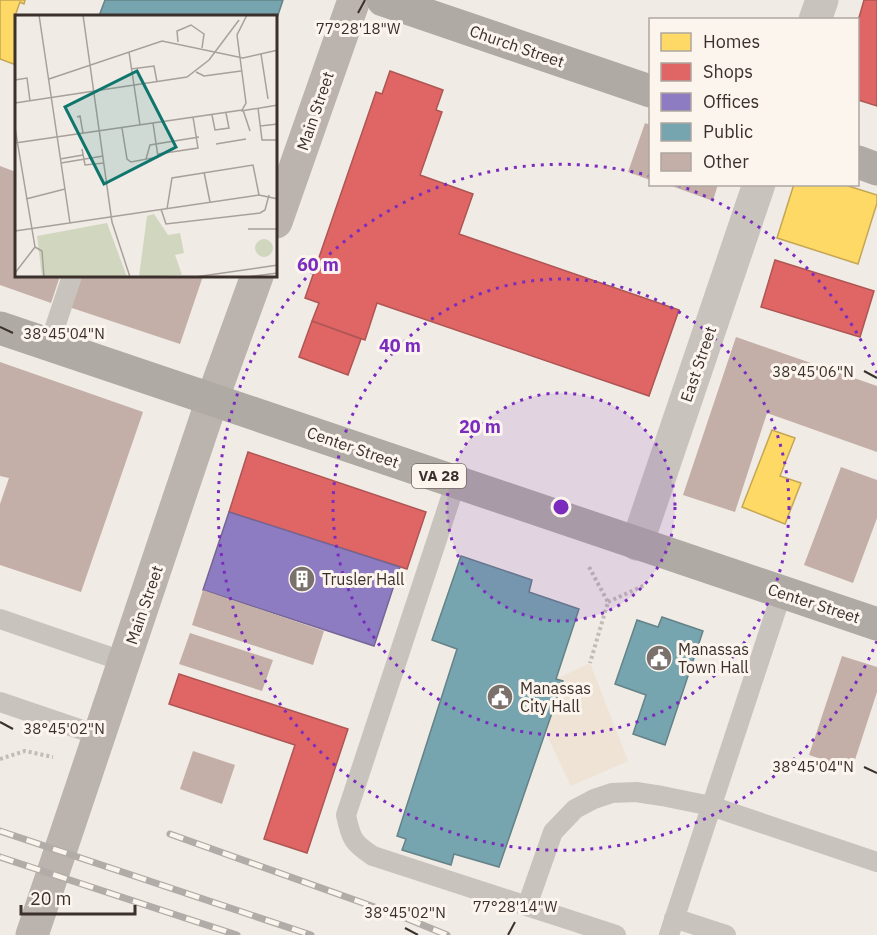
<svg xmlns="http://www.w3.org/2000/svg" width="877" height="935" viewBox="0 0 877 935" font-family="'IBM Plex Sans',sans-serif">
<rect width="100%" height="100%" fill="#f0ebe5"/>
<path fill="#eee3d5" d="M590,663L628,761L571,786L546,733L563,682L556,679Z"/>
<path fill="#ffd966" stroke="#c4a654" stroke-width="1.5" d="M0,0H25L24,4L20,2L15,16H18H16V65L0,59Z
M794,184H842L877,195V203L858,264L777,238Z
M772,430L795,438L780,476L801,483L785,524L742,507Z"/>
<path fill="#e06666" stroke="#ae5654" stroke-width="1.5" d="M864,0H877V106L858,100V21Z
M390,71L443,90L436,110L442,112L420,175L473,194L459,234L679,310L649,396L377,303L365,340L312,321L319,303L305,298L376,92L382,94Z
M775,260L874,291L860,337L761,307Z
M312,321L361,339L348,375L299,357Z
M248,452L426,512L407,569L229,512Z
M179,674L348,729L307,853L264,839L295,745L169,704Z"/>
<path fill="#8e7cc3" stroke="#756595" stroke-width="1.5" d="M229,512L400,567L374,646L203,590Z"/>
<path fill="#76a5af" stroke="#648287" stroke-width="1.5" d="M105,0H283L276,21V16H99Z
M461,556L532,580L529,592L579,609L556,679L563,681L499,867L454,854L451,865L402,850L406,839L397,836L457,649L432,640Z
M662,617L703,631L665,745L633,734L646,695L615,684L637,620L658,627Z"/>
<path fill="#c3afa7" d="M645,123L650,125V180L628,172Z
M0,166L16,172V276H60L51,303L0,285Z
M666,184H718L713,201Z
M80,276H203L180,344L69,307Z
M736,337L877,386V452L767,413L735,512L683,495Z
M0,362L143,412L81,592L0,565V504L9,478L0,476Z
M841,467L877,480V518L853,583L804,565Z
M203,590L324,631L313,665L192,625Z
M190,633L273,660L262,691L179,664Z
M842,656L877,667V692L852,769L809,755Z
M193,751L235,765L222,804L180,789Z"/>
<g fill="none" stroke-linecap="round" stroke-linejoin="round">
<path stroke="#c2bbb6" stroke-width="4" stroke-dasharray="3 3" stroke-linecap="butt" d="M589,567L608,602L590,663
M608,602L645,585
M0,759L25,751L53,757"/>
<path stroke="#c9c3be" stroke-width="20" d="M49,345L72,276
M456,482L346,815C351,839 353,843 373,856L616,935
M0,619L125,662
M0,702L100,736
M527,906L553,832L575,809L594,799L612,793L636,792L662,796L711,806L877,862
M674,918L726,935
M669,935L782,592"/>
<path stroke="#c9c3be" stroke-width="33" d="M815,20L822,0
M637,544L759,184"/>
<path stroke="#bab3ae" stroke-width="33" d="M276,222L354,0
M32,935L212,400L257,276"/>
<path stroke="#afaaa4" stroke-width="33" d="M383,0L650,91
M858,162L877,169
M0,328L877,624"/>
<defs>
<path id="rail" d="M0,831L311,935
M170,834L408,919L447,935
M0,857L237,935"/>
</defs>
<use href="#rail" stroke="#b1aca8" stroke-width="7"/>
<use href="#rail" stroke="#fbf5ee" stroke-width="4.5" stroke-dasharray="14" stroke-linecap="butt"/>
</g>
<path fill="none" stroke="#3b302b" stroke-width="2" d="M358,13L365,0M0,327L13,333M864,371L877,378M0,722L13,729M864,767L877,773M405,928L418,935M508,935L515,922"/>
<circle cx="561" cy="507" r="114" fill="#7b2cbf" fill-opacity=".12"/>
<g fill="none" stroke="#7b2cbf" stroke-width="3" stroke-dasharray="3 6">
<circle cx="561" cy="507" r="114"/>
<circle cx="561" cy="507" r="228"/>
<path d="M877 641A343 343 0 1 1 650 176M678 185A343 343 0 0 1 877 373"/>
</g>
<defs>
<symbol id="building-disc" viewBox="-11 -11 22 22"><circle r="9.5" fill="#7a716c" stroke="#fbf5ee"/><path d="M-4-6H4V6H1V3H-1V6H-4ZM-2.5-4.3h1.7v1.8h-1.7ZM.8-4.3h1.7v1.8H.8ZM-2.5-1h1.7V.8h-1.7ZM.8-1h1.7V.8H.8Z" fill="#fff"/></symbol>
<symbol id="civic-disc" viewBox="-11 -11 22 22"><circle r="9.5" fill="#7a716c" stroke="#fbf5ee"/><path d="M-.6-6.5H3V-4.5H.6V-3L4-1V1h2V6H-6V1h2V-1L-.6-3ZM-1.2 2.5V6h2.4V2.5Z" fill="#fff"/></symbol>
</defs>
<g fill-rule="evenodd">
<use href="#building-disc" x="287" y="564" width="30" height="30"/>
<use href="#civic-disc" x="644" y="643" width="30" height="30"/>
<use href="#civic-disc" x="485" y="682" width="30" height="30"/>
</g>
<g text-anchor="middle" stroke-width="6" stroke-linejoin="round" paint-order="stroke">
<rect fill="#fbf5ee" stroke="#756b66" stroke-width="1.5" x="412" y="464" width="54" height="24" rx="4.5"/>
<g font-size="15" font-weight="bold" fill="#3b302b">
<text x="439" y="481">VA 28</text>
</g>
<g font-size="16" fill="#3b302b" stroke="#fbf5ee">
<text transform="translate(517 46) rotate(19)" y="6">Church Street</text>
<text transform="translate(315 111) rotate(-71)" y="6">Main Street</text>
<text transform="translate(698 364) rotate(-71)" y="6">East Street</text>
<text transform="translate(353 447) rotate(19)" y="6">Center Street</text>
<text transform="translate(814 603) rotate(18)" y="6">Center Street</text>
<text transform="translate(144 605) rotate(-71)" y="6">Main Street</text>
</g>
<g font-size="16" fill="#3b302b" stroke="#fbf5ee" text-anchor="start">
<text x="322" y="585">Trusler Hall</text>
<text x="678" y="655">Manassas<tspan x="678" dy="18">Town Hall</tspan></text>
<text x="520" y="694">Manassas<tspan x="520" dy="18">City Hall</tspan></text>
</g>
</g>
<g transform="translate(15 15)">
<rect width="262" height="262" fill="#f0ebe5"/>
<path d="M139,199L153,220L165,218L169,238L160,240L167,260L124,262L132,201ZM240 233a9 9 0 1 1 18 0a9 9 0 1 1-18 0Z" fill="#d1d6bf"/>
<path d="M92,208L112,262H27L22,221Z" fill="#d1d6bf"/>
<path fill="none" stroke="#a8a09b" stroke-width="1.5" d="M24,0L55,208M68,0L97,207L115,262M163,27L162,16L176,10L189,19L187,33M114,37L125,110M246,39L253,84M116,54L139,51L142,67M181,57L189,61L226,56M34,64L147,26L228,43L263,35M0,65L12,63L15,86M0,88L172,62L194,45L224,5M243,93L247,125H263M228,95L235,116M226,96L263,90M197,100L200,115L214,113L211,98M62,102L65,101L68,118M245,111L263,109M0,113L20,232L0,258M107,113L112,144L116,147L143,142L138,108M0,128L227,95L231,88L222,20L232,0M201,129L231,124M67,134L70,150L89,148M143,139L183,133L178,102M45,144L68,140M131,144L135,130L184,122M46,148L88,141M189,157L195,187M11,184L50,174M146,194L151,209L245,198L250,195L254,180M152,194L157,163L238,150L244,180M233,214H263M0,216L244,180L263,184M20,232L27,236L29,262M180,262L263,250M232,262L263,258"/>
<path fill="#0f766e" fill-opacity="0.15" stroke="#0f766e" stroke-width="3" d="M122,56L161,132L89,169L50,92Z"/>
<rect width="262" height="262" fill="none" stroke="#3b302b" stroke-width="3"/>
</g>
<g font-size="15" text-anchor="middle" fill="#3b302b" stroke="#fbf5ee" stroke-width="6" stroke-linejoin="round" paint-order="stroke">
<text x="358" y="34">77°28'18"W</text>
<text x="64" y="339">38°45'04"N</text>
<text x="813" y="377">38°45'06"N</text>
<text x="64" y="734">38°45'02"N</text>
<text x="813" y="772">38°45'04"N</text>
<text x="515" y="912">77°28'14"W</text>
<text x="405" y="918">38°45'02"N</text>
</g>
<circle cx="561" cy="507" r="9" fill="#7b2cbf" stroke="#fbf5ee" stroke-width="3"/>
<g font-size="18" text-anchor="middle" font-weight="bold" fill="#7b2cbf" stroke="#fbf5ee" stroke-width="6" stroke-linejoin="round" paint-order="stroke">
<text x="318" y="271">60 m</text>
<text x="400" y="352">40 m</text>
<text x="480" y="433">20 m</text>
</g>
<rect x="649" y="18" width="210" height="168" fill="#fbf5ee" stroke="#aea6a0" stroke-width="1.5"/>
<rect x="661" y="33" width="30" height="18" fill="#ffd966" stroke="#aea6a0" stroke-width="1.5"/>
<text x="703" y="48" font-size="18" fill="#3b302b">Homes</text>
<rect x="661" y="63" width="30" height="18" fill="#e06666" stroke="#aea6a0" stroke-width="1.5"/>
<text x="703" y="78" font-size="18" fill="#3b302b">Shops</text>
<rect x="661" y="93" width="30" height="18" fill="#8e7cc3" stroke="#aea6a0" stroke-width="1.5"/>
<text x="703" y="108" font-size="18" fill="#3b302b">Offices</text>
<rect x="661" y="123" width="30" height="18" fill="#76a5af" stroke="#aea6a0" stroke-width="1.5"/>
<text x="703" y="138" font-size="18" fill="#3b302b">Public</text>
<rect x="661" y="153" width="30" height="18" fill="#c3afa7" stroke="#aea6a0" stroke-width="1.5"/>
<text x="703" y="168" font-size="18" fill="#3b302b">Other</text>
<path d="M21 905v9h114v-9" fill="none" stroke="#3b302b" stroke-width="3"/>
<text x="30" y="905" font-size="18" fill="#3b302b" stroke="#fbf5ee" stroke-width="4.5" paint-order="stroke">20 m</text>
</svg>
